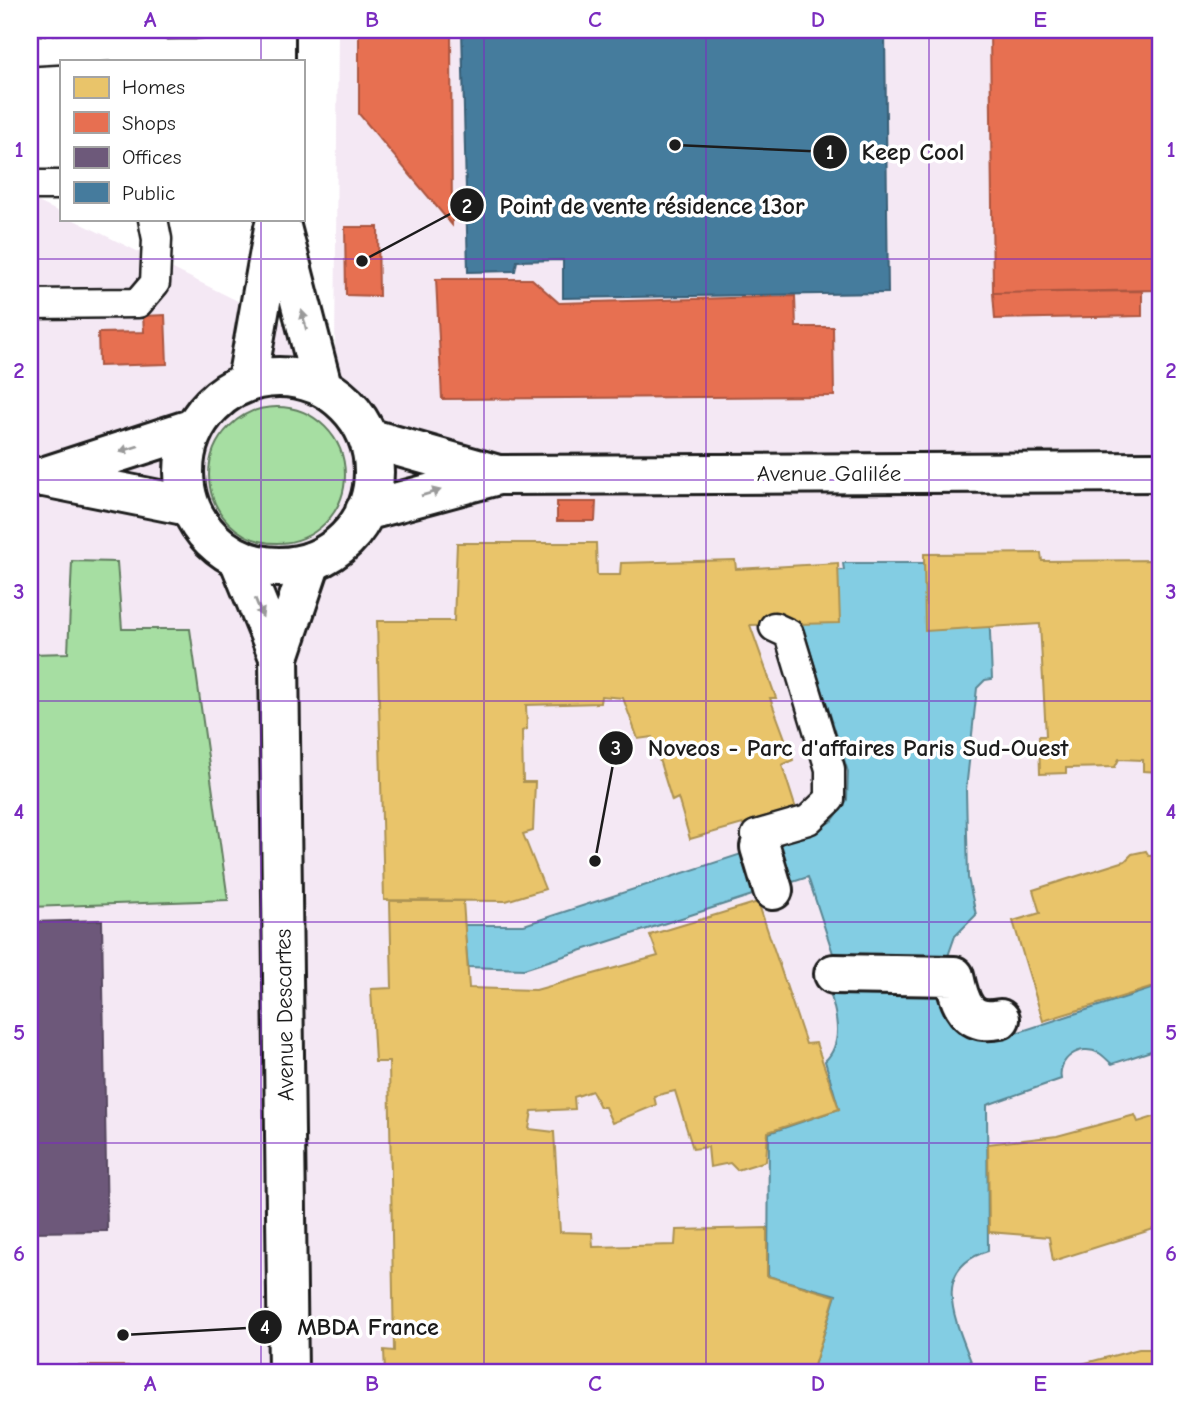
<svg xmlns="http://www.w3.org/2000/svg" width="1190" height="1402" viewBox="0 0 1190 1402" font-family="'Comic Neue',sans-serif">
<rect width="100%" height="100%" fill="#fff"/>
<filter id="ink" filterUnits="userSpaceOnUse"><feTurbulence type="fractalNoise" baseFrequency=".0143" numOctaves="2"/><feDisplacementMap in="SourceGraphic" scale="14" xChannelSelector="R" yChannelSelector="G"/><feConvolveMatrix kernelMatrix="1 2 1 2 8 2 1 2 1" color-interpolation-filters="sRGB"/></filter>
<g filter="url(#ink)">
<path fill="#f4e8f4" d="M338,30H1160V1372H30V198L61,213V219H72L335,349Z"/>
<path fill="#a6dea2" stroke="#617d5f" stroke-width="2" d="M209 475a68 68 0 1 1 136 0a68 68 0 1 1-136 0Z
M72,561L117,562L122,629H190L228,900L30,907V654L68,653Z"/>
<path fill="#83cde3" stroke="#5a8693" stroke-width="2" d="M843,563H987L992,679L985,680L977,688L966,790L968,878L976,915L955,936L947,959L986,1034L1016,1033L1160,986V1048L1112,1064C1108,1061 1104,1056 1099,1053C1080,1043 1057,1059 1061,1079L987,1105L988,1251C925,1270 960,1329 975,1372H812L836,1295L768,1276L769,1133L839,1109L825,1061C843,1044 837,1017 831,996L845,990L808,877L524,969L468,967L464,925H524L818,829L833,820L847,800L848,772L803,628L789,572L844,570Z"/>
<path fill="#e9c46a" stroke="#ac9253" stroke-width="2" d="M457,543H596L597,575H620L621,563L735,560L736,569L838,563L840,623L750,625L776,698H770L793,760L782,765L796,809L690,839L678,798L672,801L652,737L638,739L623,698L601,696L600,703L526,705L527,729L522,731L523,782H535L533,831L523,834L545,889L506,901L384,900L377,621H454Z
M1041,553L1042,561L1160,560V772L1143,771V760L1119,759L1115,767L1066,768V773L1040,774L1039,736H1046L1040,624L925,631L924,554Z
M1146,851L1149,856L1160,855V985L1043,1021L1013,921L1040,913L1033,890L1125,861L1132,854Z
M390,901H463L469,988L536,990L658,956L650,935L758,902L806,1044L816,1043L839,1109L768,1132L766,1161L737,1170L730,1163L710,1167L708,1147L693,1149L675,1091L654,1096L656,1105L612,1123L605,1107H600L592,1091L574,1097L575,1109L532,1111L529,1129L554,1132L560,1232L592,1233L593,1247L675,1245L676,1230L767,1228V1276L835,1296L812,1372H759L743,1368L740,1372H385L384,1350L394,1351L389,1062H375L371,989L392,988Z
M1135,1115L1138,1122L1160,1115V1227L1053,1261L1049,1237L989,1232L988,1144L1057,1136Z
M1139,1349H1160V1372H1051Z"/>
<path fill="#e76f51" stroke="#aa5641" stroke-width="2" d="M359,30H451L452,225L359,114Z
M990,30H1160V290L993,293Z
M345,227H378L379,296L346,295Z
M436,279H532L559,303L795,296L796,327H833L834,396L442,399Z
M1142,291V316L995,319L993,293Z
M165,315L167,364L99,366L98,333L144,332L143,316Z
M557,502H596L595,521H557Z
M30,1366H128V1372H30Z"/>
<path fill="#6d597a" stroke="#55475e" stroke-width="2" d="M102,920L107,1231L30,1232V922Z"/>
<path fill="#457b9d" stroke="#395e76" stroke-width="2" d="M462,30H885L888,293L563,298V260L517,261L515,271L468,272Z"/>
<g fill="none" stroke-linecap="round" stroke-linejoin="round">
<defs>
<path id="lane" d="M30,51L116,46L129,61
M126,55L198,54L275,45
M126,55L155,30
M30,185H61
M30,304L138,303L155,283L157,239L153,219
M756,835L808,820L830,799V769L789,634L774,627"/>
<path id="street" d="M239,559L279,657
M760,847L773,890
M834,974L954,976C960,1004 967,1026 1000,1019
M288,1372L279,657L311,562"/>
<path id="secondary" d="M275,30V61
M279,219L322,386
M184 472a95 95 0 1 1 190 0a95 95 0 1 1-190 0Z
M247,381L274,228
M368,438L498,475
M46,476L194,428
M30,477H44L189,506
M365,511L498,475L1160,472"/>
</defs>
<use href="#lane" stroke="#1c1c1c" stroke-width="33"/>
<use href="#street" stroke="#1c1c1c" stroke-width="44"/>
<use href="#secondary" stroke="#1c1c1c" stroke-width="44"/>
<use href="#lane" stroke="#fff" stroke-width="28"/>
<use href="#street" stroke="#fff" stroke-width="38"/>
<use href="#secondary" stroke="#fff" stroke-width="38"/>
</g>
<defs><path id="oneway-solid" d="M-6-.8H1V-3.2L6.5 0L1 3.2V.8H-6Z" transform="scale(1.75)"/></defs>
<g fill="#999">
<use href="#oneway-solid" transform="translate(304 320) rotate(-104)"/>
<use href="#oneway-solid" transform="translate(129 449) rotate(162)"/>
<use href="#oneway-solid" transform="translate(431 493) rotate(-16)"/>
<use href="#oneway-solid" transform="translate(259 608) rotate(68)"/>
</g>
</g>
<path fill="none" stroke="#7b2cbf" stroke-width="2" stroke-opacity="0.55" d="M261,30V61M484,30V1372M706,30V1372M929,30V1372M261,219V1372M30,259H1160M30,480H1160M30,701H1160M30,922H1160M30,1143H1160"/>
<g text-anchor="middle" stroke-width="7" stroke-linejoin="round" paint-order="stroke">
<g font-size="23" fill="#1c1c1c" stroke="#fff">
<text x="829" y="481">Avenue Galilée</text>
<text transform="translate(284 1015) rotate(-91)" y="8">Avenue Descartes</text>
</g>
</g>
<path fill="none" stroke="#1c1c1c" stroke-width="2.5" d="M675 145L830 152M362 261L467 205M595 861L616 748M123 1335L265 1327"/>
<g fill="#1c1c1c" stroke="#fff" stroke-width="2.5">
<circle cx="675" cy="145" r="7"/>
<circle cx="362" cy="261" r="7"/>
<circle cx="595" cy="861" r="7"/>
<circle cx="123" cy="1335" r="7"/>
<circle cx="830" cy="152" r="18"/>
<circle cx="467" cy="205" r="18"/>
<circle cx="616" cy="748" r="18"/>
<circle cx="265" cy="1327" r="18"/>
</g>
<g font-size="21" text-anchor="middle" font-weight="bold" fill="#fff">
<text x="830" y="159">1</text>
<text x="467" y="213">2</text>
<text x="616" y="755">3</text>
<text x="265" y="1334">4</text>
</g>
<g font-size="24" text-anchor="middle" font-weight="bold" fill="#1c1c1c" stroke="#fff" stroke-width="7" stroke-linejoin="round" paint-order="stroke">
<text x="913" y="160">Keep Cool</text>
<text x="652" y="214">Point de vente résidence 13or</text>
<text x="858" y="756">Noveos - Parc d'affaires Paris Sud-Ouest</text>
<text x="368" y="1335">MBDA France</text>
</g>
<rect width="1190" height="1402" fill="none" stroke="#fff" stroke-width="77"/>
<rect x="60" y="60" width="245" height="161" fill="#ffffff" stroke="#a4a4a4" stroke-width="2"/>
<rect x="74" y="77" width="35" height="21" fill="#e9c46a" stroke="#a4a4a4" stroke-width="2"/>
<text x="122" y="94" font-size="21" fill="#1c1c1c">Homes</text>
<rect x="74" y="112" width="35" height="21" fill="#e76f51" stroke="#a4a4a4" stroke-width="2"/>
<text x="122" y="130" font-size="21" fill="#1c1c1c">Shops</text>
<rect x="74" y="147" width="35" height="21" fill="#6d597a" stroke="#a4a4a4" stroke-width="2"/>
<text x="122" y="164" font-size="21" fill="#1c1c1c">Offices</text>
<rect x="74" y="182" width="35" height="21" fill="#457b9d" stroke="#a4a4a4" stroke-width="2"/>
<text x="122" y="200" font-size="21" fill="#1c1c1c">Public</text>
<rect x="38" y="38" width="1114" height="1326" fill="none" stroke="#7b2cbf" stroke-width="2.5"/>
<g font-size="23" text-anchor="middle" font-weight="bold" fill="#7b2cbf">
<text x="150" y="27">A</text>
<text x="372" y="27">B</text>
<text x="595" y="27">C</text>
<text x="818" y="27">D</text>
<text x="1040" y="27">E</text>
<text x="19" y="157">1</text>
<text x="1171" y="157">1</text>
<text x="19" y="378">2</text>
<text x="1171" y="378">2</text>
<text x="19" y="599">3</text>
<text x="1171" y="599">3</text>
<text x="19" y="819">4</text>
<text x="1171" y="819">4</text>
<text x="19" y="1040">5</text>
<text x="1171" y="1040">5</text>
<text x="19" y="1261">6</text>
<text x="1171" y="1261">6</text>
<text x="150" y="1391">A</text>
<text x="372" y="1391">B</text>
<text x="595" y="1391">C</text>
<text x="818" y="1391">D</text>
<text x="1040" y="1391">E</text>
</g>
</svg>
